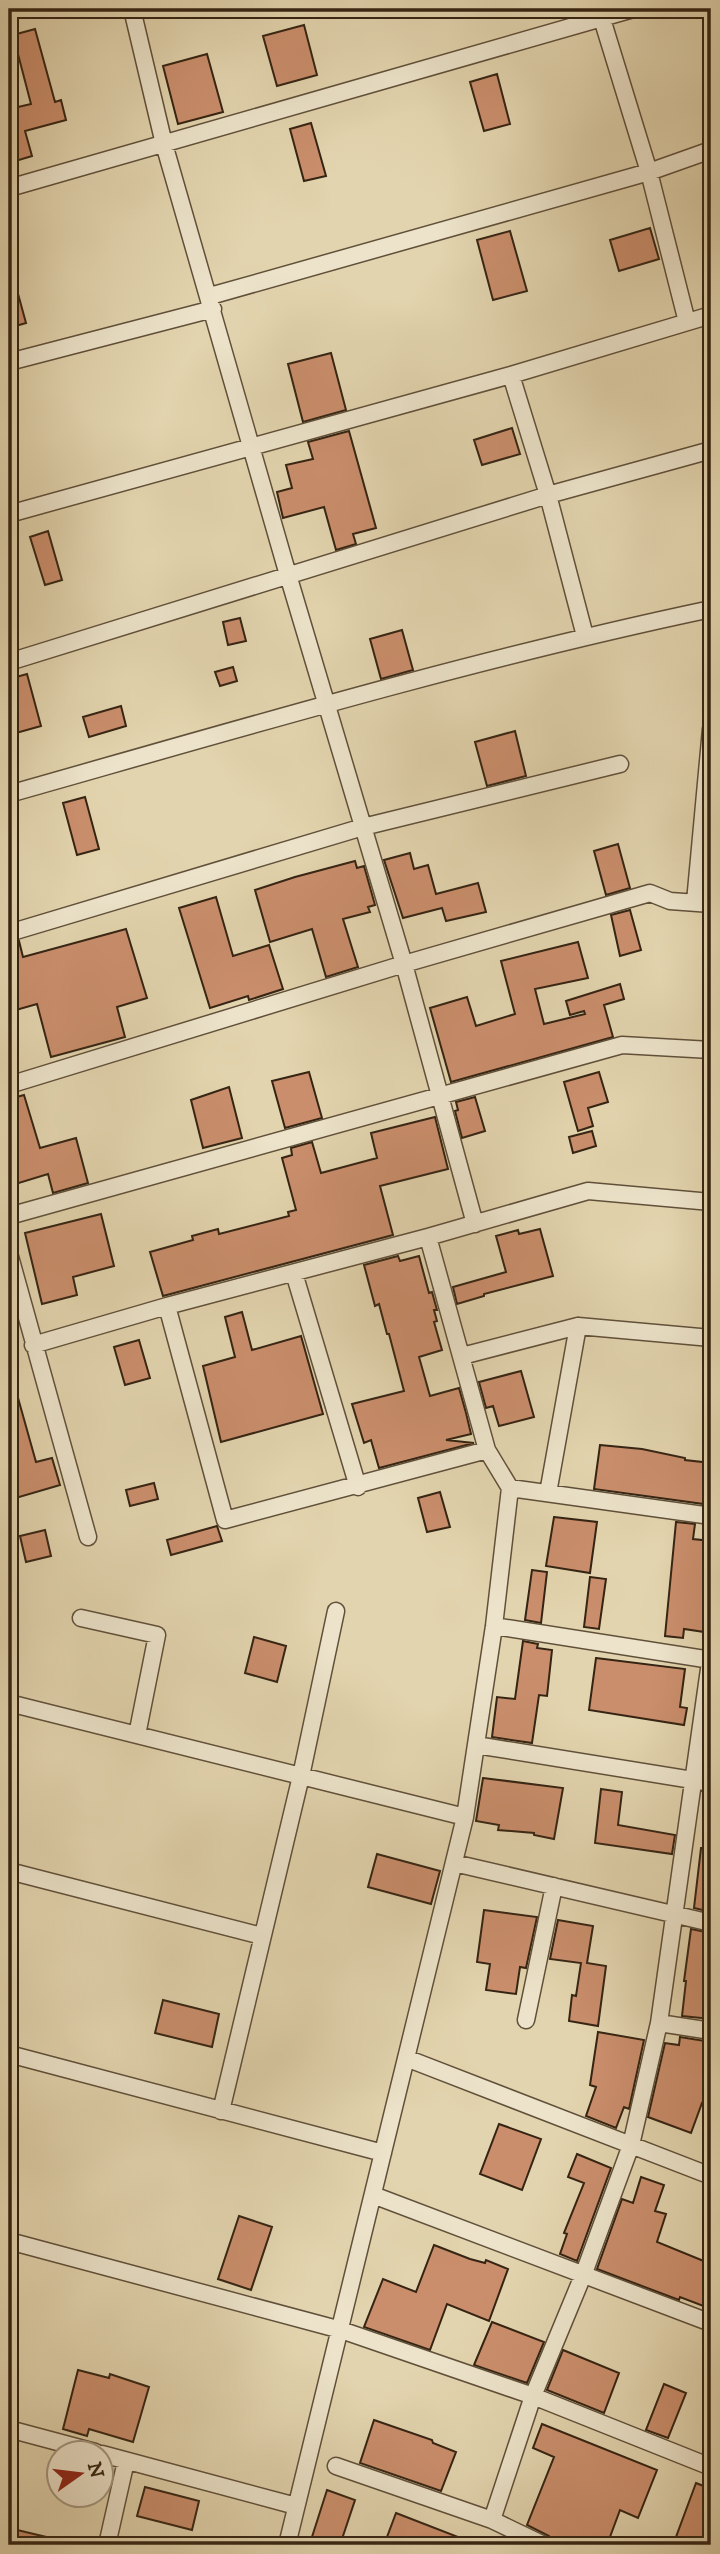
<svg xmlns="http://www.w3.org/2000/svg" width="720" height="2554" viewBox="0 0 720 2554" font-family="'IM FELL DW Pica',serif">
<rect width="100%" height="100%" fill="#e2d4ae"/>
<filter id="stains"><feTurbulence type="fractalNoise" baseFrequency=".00286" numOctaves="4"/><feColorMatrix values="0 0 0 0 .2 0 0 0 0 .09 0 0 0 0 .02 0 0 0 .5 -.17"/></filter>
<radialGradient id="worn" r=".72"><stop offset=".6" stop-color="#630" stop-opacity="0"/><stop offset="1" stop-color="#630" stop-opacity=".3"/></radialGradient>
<path fill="#ca8e6c" stroke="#352413" stroke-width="2" d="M304,25L317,75L277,86L263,36Z
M35,29L55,102L61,100L66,120L25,131L32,156L9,163V91L14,90L18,107L31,104L13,35Z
M207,54L223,112L178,124L163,66Z
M497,74L510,124L484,131L470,82Z
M311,123L326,176L304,181L290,129Z
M650,228L659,259L619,271L610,240Z
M510,231L527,291L493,300L477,240Z
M14,279L26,323L9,328V280Z
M331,353L346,410L303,422L288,364Z
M512,428L520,454L482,465L474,440Z
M349,431L376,528L353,534L356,544L336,550L324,507L283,518L277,492L292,488L286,465L313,459L308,442Z
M48,531L62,580L45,585L30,537Z
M240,618L246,641L228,645L223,622Z
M402,630L413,670L381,679L370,639Z
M233,667L237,681L220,686L215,672Z
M27,674L41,726L9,735V679Z
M121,706L126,726L89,737L83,717Z
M515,731L526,776L487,786L475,742Z
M85,797L99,849L77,855L63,803Z
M618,844L630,888L606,895L594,851Z
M410,853L414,869L428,865L436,894L478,883L486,912L446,921L442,908L403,918L384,860Z
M355,861L357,868L364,866L375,905L368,907L370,912L343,919L358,967L326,977L312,929L270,942L255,890L295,877Z
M216,897L233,956L269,945L283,989L249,1000L248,996L210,1008L179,908Z
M630,910L641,950L620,956L611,915Z
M126,929L147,998L117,1007L125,1037L51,1057L37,1004L9,1012V943L19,941L23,957Z
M578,942L588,978L535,989L544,1024L585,1014L584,1011L570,1015L566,1001L620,984L624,999L604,1005L613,1037L451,1082L430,1008L467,997L476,1026L515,1014L501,961Z
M309,1072L322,1118L285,1128L272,1081Z
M599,1072L608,1102L588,1108L593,1126L578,1131L564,1082Z
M229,1087L242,1138L203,1148L191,1100Z
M24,1095L40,1148L76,1138L88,1183L53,1193L48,1174L9,1186V1099Z
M475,1097L485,1131L462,1138L455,1111L458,1110L456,1102Z
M435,1117L448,1169L380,1186L393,1235L163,1296L150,1252L193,1240L192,1236L218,1229L219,1234L289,1216L288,1212L296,1210L282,1158L292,1155L291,1148L312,1142L321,1173L377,1158L371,1133Z
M592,1131L596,1146L573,1153L569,1137Z
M101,1214L114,1266L73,1277L77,1295L42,1304L25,1233Z
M540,1229L553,1276L484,1294V1296L457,1304L453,1287L506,1272L496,1236L518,1230L519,1234Z
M398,1256L400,1261L419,1256L429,1293L432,1292L437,1310H434L437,1321L434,1322L442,1350L419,1357L430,1396L459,1388L466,1413L471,1434L446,1440L474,1443L379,1468L371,1440L364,1443L352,1404L404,1391L389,1334H387L379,1304L375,1306L364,1265Z
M242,1312L252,1350L301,1336L323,1414L221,1442L203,1366L235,1357L225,1317Z
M139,1340L150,1378L125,1385L114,1347Z
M521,1371L534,1417L499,1426L493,1406L486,1408L479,1382Z
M13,1380L36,1462L52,1458L60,1485L9,1500V1381Z
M600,1445L642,1449L685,1458V1460L711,1463V1505L594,1489Z
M154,1483L158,1499L130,1506L126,1490Z
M440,1492L450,1527L427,1532L418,1498Z
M554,1517L597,1522L590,1573L546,1566Z
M676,1522L695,1524L693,1539L711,1541V1633L684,1629L683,1638L665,1636Z
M217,1526L222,1541L171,1555L167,1540Z
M45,1530L51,1556L26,1562L20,1536Z
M532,1570L547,1572L541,1623L525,1620Z
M590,1577L606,1579L599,1629L584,1627Z
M254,1637L286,1646L277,1682L245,1673Z
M523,1641L538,1644L537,1648L552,1650L547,1696L539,1695L532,1743L492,1737L497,1697L515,1699Z
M596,1658L685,1669L680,1707L687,1708L684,1725L589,1710Z
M483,1778L563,1788L554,1839L534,1835V1833L498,1830L499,1825L476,1821Z
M601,1789L622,1792L618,1825L675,1835L672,1854L595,1843Z
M701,1848H711V1912L694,1908Z
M377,1854L440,1871L431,1904L368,1887Z
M484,1910L537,1917L526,1968L520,1967L516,1994L486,1990L490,1964L477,1962Z
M558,1920L593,1926L587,1963L606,1966L598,2026L569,2021L572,1995L576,1996L581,1963L550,1959Z
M691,1929L711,1933V2019L682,2016L686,1981H684Z
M163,2000L219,2014L212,2047L155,2033Z
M598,2032L644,2040L629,2109L624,2107L616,2128L586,2116L596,2087L590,2085Z
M680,2037L705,2041L703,2049L711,2051V2105L702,2103L691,2133L648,2117L665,2043L679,2045Z
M499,2124L541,2139L522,2190L480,2174Z
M577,2154L611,2168L577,2261L560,2254L567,2234L564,2233L584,2183L568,2177Z
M641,2177L664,2185L655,2211L666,2214L657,2242L711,2264V2293L706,2307L680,2297L679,2300L597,2269L622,2199L633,2203Z
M239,2216L272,2227L251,2290L218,2279Z
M434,2245L470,2259L485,2263L486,2260L508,2269L489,2321L447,2304L430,2350L364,2327L383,2279L416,2292Z
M492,2322L544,2342L527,2383L474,2365Z
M563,2350L619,2373L604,2413L547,2390Z
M78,2370L109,2378L110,2374L149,2387L133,2442L89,2429L87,2436L63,2429Z
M664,2384L686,2393L668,2438L646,2430Z
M374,2420L432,2440L433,2443L456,2452L441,2491L360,2463Z
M542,2424L657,2470L638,2518L620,2510L607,2545H555L549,2536L527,2525L554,2457L533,2448Z
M696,2483L711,2489V2545H673Z
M145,2487L199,2501L192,2530L137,2516Z
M327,2490L355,2500L340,2545H327L311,2540Z
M396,2513L476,2544V2545H384Z
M13,2529L55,2539L54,2545H9Z"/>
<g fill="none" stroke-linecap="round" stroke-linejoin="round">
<defs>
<path id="minor" d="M132,9L164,144L288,575L404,964L475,1224
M599,9L649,172L687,322
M9,11L18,9
M9,188L633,9
M210,296L649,172L711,150
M9,362L213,309
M511,375L548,495L585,636
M9,514L511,375L711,315
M9,662L548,495L704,452
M9,794C242,728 474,659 711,609
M695,902L711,729
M9,933L363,827L620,764
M9,1085L404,964L650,893L670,901L711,904
M9,1216L622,1045L711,1050
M9,1253L88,1537
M294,1273L358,1487
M167,1306L225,1520L487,1450
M33,1345L167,1306L428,1237L588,1191L711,1202
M462,1356L578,1326L711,1338
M510,1488L711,1516
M548,1493L578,1326
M81,1618L157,1635L137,1735
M494,1626L711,1660
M9,1703L465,1817
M476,1745L711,1783
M454,1863L711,1923
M9,1871L262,1936
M526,2020L554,1886
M659,2023L711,2031
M9,2056V2054L383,2153
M406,2058L711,2176
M221,2111L301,1776L336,1611
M373,2195L711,2323
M9,2241L341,2330L533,2396L711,2467
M9,2429L95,2452
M102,2454L296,2506
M336,2466L492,2520L544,2545
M492,2520L533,2396L584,2273L631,2145L659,2023L711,1655
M107,2545L126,2461
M287,2545L465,1817L494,1626L510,1488L487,1450L428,1237"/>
</defs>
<use href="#minor" stroke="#60503a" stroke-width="19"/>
<use href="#minor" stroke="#ece3ca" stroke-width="16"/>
</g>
<rect width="720" height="2554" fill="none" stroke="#e2d4ae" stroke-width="35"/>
<rect x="10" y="10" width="699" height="2533" fill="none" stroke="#352413" stroke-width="3.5"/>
<rect x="18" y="18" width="685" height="2519" fill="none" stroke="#352413" stroke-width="2"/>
<g transform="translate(80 2474) rotate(76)"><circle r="33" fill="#ece3ca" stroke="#a39781" stroke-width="2"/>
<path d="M0-5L12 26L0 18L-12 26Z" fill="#8f2418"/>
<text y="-10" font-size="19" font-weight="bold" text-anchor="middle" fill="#352413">N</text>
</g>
<rect width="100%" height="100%" filter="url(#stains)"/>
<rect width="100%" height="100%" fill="url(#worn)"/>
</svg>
